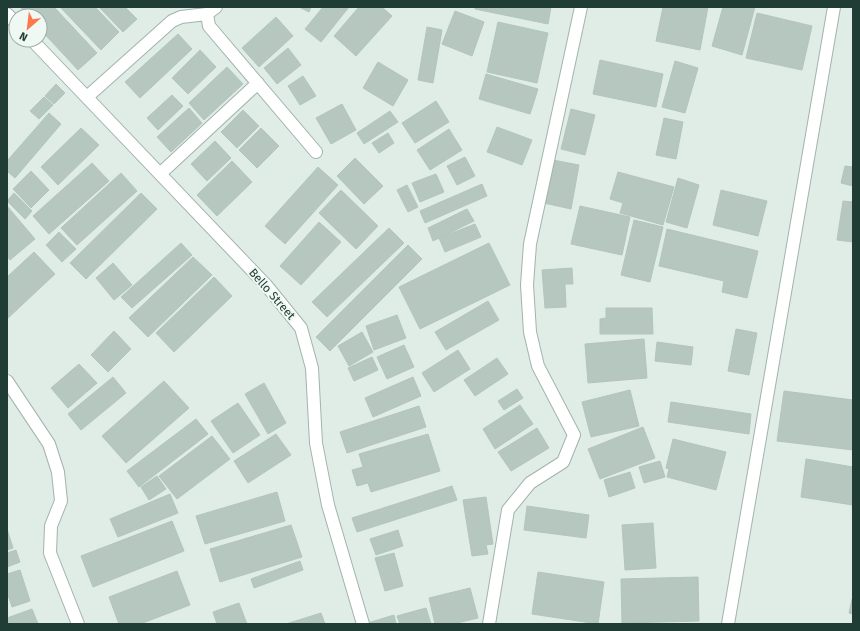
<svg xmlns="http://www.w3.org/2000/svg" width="860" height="631" viewBox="0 0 860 631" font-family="'Fira Sans',sans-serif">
<rect width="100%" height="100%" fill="#e0ece6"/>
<path fill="#b5c7bf" stroke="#b2c6be" d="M20,7H54L97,53L78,70L40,29V16H28Z
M60,7H95L119,32L101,50Z
M99,7H125L137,19L123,32Z
M299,7H311L309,12Z
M323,7H349L321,42L305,29Z
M359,7H382L392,16L356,56L334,36Z
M475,7H551L548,24L475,9Z
M663,7H708L700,50L656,41Z
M723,7H755L742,55L712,46Z
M455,11L484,22L472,56L442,44Z
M757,13L812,26L802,70L746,58Z
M276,17L293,36L259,67L242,48Z
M498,22L548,33L537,83L487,72Z
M427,27L442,30L433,83L418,80Z
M178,34L192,49L140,98L125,82Z
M288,48L301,65L277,84L264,68Z
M200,50L216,67L188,94L172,78Z
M600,60L663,74L656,107L593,94Z
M675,61L698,68L685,113L662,107Z
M378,62L408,80L393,106L363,88Z
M227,67L243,84L204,120L189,103Z
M486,74L538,89L530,114L479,99Z
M303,76L316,96L300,105L288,86Z
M56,84L65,93L54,104L45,96Z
M172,95L183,106L158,130L147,118Z
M44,97L53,105L39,119L30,111Z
M436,101L449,122L415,143L402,123Z
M342,104L356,130L331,144L316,118Z
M189,108L202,123L171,152L157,137Z
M571,109L595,115L585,155L561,149Z
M243,110L259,126L237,148L221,132Z
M390,111L398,122L364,144L357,133Z
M49,113L61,124L15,178L7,171V161Z
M664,118L683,122L676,159L656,155Z
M497,127L532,140L522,165L487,152Z
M81,128L99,145L58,185L41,167Z
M261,128L279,146L257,168L239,150Z
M449,129L462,150L430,170L417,150Z
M388,133L394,143L379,153L372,143Z
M215,141L231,158L207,181L191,164Z
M465,157L475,176L457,185L447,166Z
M355,158L383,186L364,204L337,176Z
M553,160L579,165L571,209L544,203Z
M232,161L252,182L217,216L197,195Z
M92,163L109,181L49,234L33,216Z
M845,166L853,167V186L841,183Z
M318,167L338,185L285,244L265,226Z
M31,171L49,190L31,208L13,189Z
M618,172L674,187L663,225L620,213L623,203L610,199Z
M121,173L137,191L77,245L61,228Z
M436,174L444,192L420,202L412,183Z
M678,178L699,185L687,228L666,222Z
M482,184L487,196L425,223L420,211Z
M407,185L418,207L408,212L397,190Z
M341,190L378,226L356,249L319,213Z
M721,190L767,201L758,236L713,225Z
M14,193L32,211L25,219L7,201Z
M141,193L157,209L86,279L70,263Z
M843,201L853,202V242L837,240Z
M7,206L35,239L10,260L7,256Z
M580,206L630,217L622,255L571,244Z
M467,209L474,221L433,241L428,228Z
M634,220L663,227L650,282L621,275Z
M319,222L341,242L301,285L280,266Z
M475,224L481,237L445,252L439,238Z
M389,228L404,243L327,317L312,302Z
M667,229L758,251L747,298L722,292L724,281L659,266Z
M59,232L76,249L62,262L46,245Z
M181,243L192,255L132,308L121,297Z
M489,243L510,285L420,329L399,287Z
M408,245L422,259L330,351L316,337Z
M34,252L55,274L7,319V277Z
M193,257L212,275L148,337L129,318Z
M113,263L132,285L114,300L96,278Z
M572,268L573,284H565L566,307L545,308L542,270Z
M214,277L232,296L174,352L156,333Z
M488,301L499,320L446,350L435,332Z
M606,308H652L653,334H600V319L606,318Z
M397,315L406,338L374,350L366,326Z
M736,329L757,333L749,375L728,371Z
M114,331L131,349L108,372L91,355Z
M362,332L373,352L349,366L338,346Z
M644,339L647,378L588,383L585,344Z
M657,342L693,347L691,365L655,361Z
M404,345L414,367L387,379L377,357Z
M458,350L470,369L434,392L422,373Z
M372,357L378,370L354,381L348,368Z
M497,358L508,374L475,396L464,380Z
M79,364L97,383L68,408L51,388Z
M113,377L126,393L81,430L68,414Z
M413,377L421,396L373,417L365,398Z
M164,381L189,408L126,463L102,436Z
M264,383L286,423L268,434L245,394Z
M517,389L523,398L504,410L498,401Z
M630,390L639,426L591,437L582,402Z
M784,391L853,400V450L777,441Z
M671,402L751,414L749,434L668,422Z
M238,403L260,435L233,453L211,421Z
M520,405L533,424L495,449L483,429Z
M419,406L426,427L347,453L340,432Z
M196,419L208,434L139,487L127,471Z
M643,427L655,458L600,479L588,449Z
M537,428L549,448L511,471L498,452Z
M276,434L291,455L248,483L234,461Z
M428,434L440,471L371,492L368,483L357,486L352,470L363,467L359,454Z
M212,436L230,459L177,499L159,476Z
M673,439L726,452L716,490L667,477L669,469L666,468Z
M806,459L853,467V505L801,497Z
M660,461L665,477L644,483L639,467Z
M630,472L635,488L609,497L604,480Z
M157,476L166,489L149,500L141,487Z
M452,486L457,500L357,532L352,518Z
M277,492L285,521L205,544L196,516Z
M170,494L178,513L118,537L110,519Z
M486,497L493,544L486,545L488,554L472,556L463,500Z
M527,506L589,515L586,538L524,530Z
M172,521L184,551L93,587L81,556Z
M653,523L656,568L625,570L622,525Z
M291,525L302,557L220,582L210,549Z
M7,529L13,548L7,550Z
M398,530L403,546L376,555L370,539Z
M16,550L20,562L7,567V553Z
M394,553L403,586L385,591L375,558Z
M300,561L303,570L254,588L251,579Z
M20,570L30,601L12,607L7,592V574Z
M177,571L190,605L140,624H119L109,597Z
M538,572L604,582L598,624L532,614Z
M698,577L699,621L622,623L621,579Z
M470,588L478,618L453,624H435L429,598Z
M852,599H853V614L849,613Z
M239,603L247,624H217L213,612Z
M426,608L431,624H400L397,616Z
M32,609L38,624H7V618Z
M321,613L325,624H286Z
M394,615L396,624H369L368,623Z"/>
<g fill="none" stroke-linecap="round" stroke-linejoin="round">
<defs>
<path id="street" d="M216,7L207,14L209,26L316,152
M7,14L16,23
M32,40L266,285L301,328L312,368L316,443L328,505L363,624
M87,97L172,21L181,17L207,14
M161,173L258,83
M7,381L49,444L58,472L61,501L51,526L50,553L78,624
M489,624L508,510L530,483L563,462L574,435L538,366L530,332L527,285L530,244L581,7
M728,624L834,7"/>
</defs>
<use href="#street" stroke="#a2b4ad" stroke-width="14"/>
<use href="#street" stroke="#fff" stroke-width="12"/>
</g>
<g text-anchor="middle" stroke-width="4" stroke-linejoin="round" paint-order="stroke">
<g font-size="12" fill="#1f3d35" stroke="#f0f8f4">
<text transform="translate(272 294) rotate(49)" y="4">Bello Street</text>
</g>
</g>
<rect width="860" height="631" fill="none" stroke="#1f3d35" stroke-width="16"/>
<g transform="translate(28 28) rotate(208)"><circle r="19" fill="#f0f8f4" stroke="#9cada8"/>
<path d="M0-3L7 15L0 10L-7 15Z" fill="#fd794d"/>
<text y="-6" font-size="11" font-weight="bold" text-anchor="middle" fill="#1f3d35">N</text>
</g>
</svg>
